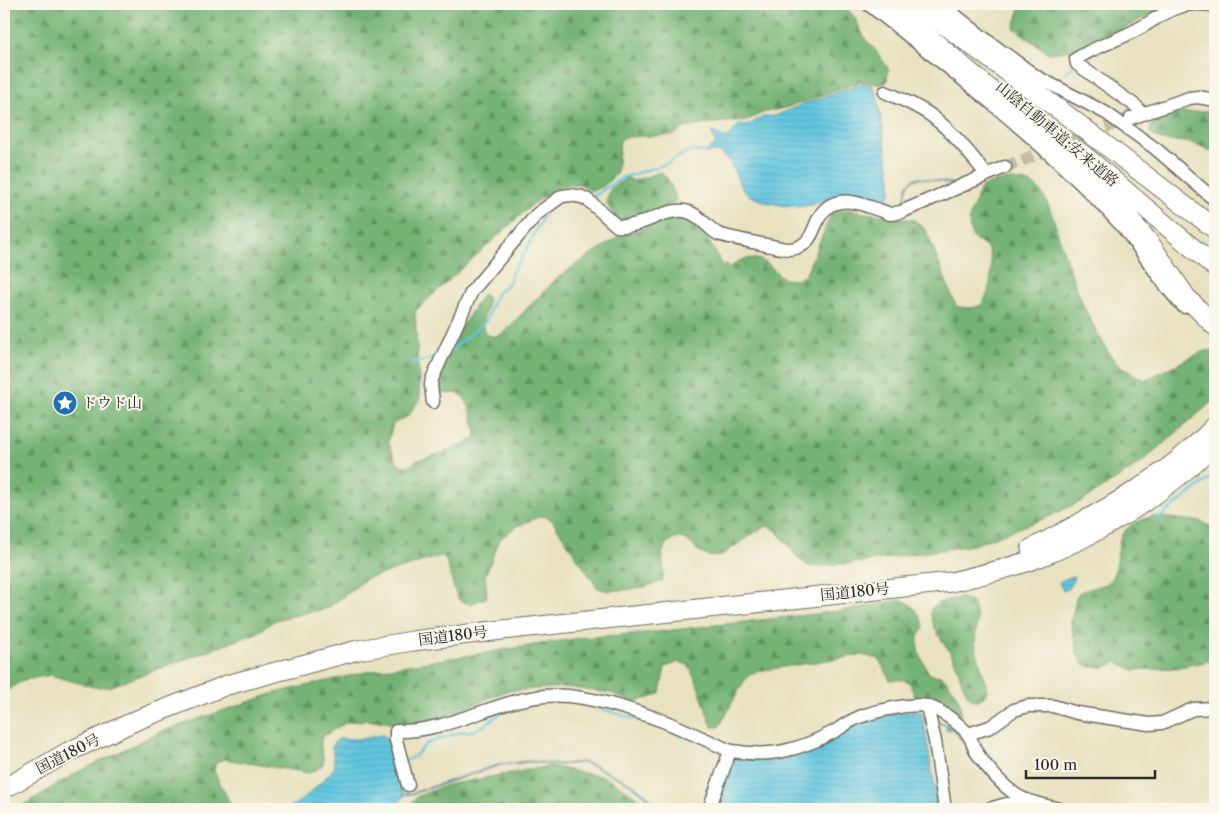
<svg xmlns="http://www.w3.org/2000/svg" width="1219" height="813" viewBox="0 0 1219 813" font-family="'Libre Caslon Text','Noto Serif JP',serif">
<defs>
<pattern id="forest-firs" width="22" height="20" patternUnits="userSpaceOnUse" patternTransform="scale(1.25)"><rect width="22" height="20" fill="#74b374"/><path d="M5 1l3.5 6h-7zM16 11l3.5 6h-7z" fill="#5f925f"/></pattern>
<pattern id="water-rules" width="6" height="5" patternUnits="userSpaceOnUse" patternTransform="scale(1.25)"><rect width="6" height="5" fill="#61c6df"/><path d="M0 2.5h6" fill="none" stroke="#54aac0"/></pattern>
</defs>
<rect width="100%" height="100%" fill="#fbf7ec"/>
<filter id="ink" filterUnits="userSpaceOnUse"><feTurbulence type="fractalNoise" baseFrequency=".02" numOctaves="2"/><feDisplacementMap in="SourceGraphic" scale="10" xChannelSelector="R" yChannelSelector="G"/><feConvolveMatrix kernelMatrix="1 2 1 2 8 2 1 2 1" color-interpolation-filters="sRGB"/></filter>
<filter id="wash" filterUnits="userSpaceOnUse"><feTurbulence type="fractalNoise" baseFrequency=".0096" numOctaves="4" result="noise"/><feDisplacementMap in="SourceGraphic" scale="20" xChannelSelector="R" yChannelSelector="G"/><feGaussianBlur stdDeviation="1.12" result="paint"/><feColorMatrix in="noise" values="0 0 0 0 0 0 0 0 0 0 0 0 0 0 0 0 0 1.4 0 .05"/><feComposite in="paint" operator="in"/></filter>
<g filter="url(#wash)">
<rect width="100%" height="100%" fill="#e8e2c1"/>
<path fill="url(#forest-firs)" stroke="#506f50" d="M4,4H843L855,18L865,39L876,51L888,68L887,82C878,87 872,82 862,82L788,107L762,113L746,121L713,123L685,128L673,135L626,137L620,140L617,173L604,186L592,191L580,184H571L556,189L533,204L415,311L420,399L408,416L393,424L388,442L397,462L403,466H410L415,461L443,453L475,439C478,432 469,399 461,395C455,391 445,395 437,393L435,387L459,331L482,295H485C493,303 481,316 483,326C483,327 485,333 486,334C492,337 495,337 502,334L557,278L619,236L678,217C702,218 711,249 723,265L731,267C741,257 756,255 769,265C774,269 778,275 784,279L796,280L805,276L831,215C840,208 850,208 860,212L914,220L926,230L956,306C964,308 972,309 979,306C991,300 995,258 987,248C980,240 972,243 970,229C966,213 977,204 980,189C993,178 1030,176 1040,191C1051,206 1055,224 1060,241C1072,278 1084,313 1105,346C1109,352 1113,360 1118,365C1126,371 1136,375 1145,380L1204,351L1215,350V399L1141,463L1084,500L1046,518L973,545L862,562L813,567L808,566L799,559L775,529L767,526L760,529L722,555C693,564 693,528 670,541C656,549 667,569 662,581C651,587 604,596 596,586L552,520L544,516L539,517L517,526L500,539L485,576L487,595L486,598L470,604L460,601C451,588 452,571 444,557L441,556L366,579L328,608L275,620L257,633L109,687H93L51,675L23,680L4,693Z
M1021,4H1172L1081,50L1048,53L1014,28Z
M1209,111L1215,113V153C1205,148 1196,143 1184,142C1171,140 1160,143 1150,133C1148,111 1193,113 1209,111Z
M660,172C669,177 673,189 676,199L674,203L643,218L626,224L616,219L606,202L611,188L627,178L634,181Z
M1153,516L1202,522L1211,527L1215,534V660L1174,668L1134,670L1116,662L1105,667H1093L1083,664L1077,653L1071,622L1076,597L1080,592L1108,583C1130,553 1100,532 1153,516Z
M961,597L972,602C973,605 975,609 976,613C979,621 974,636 976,647C977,655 988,687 987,692C986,696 980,700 975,700C964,699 960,673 956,664C949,646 929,629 931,609L938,603Z
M901,600C913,603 922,616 924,628L918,636V651L928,672L932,675L942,676C951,685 966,705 959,717L926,698H915L910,683L904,680H890L879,659L861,655L757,671L748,676L743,683L719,727H712L696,680L688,665L679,662L665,667L660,693L650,698L631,702L611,693L565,687L506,691L437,720L398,724L366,720L347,722L322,737C316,757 336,762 309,773L224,759L216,763L214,771L233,809H17L76,773L160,732L275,693L370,671L579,638L655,632L840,611Z
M550,766L608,778L655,809H405L418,796L447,785Z"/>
<path fill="url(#water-rules)" stroke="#467885" d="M864,84L872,85L877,95L891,179V192L882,206C869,203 850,197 837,197C828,197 819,203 811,205C794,209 766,204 751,196C735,189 736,160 720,153C716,151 710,153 705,153L715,144L712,132L727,138L739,125L747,126L763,117L775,116L803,104Z
M914,178H921L951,183L952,186L950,184C938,182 915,172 908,186C905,192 906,200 904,206L894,208L888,207L903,205L908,184Z
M1073,576L1074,579L1068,589L1063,591L1059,582Z
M920,710L923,719C942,721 954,724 965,741L963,742L952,729L946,730V728L949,727C941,723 933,723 924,722L938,809H725L719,794L733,759L769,761L783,759L809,751L833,739L854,726L895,713Z
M382,735L387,738L390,744L403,794L412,793L500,764L529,761L559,764L583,762L593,765L631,783L647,795L662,809L630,784L593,766L583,763L559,765L528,762L501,765L412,794L404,795L396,809H285C303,803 319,784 332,771L335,767L332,747C338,734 346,740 357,739C365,739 374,736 382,735Z"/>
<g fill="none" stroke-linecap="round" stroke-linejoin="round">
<path stroke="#61c6df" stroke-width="2.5" d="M1065,72L1073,67
M592,197L622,178L666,164L689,151L707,152
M450,351L486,321L496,294L509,283L512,271L521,260L544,215
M411,362L424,361L436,357
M1159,518L1215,474
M595,707L664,728L687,738
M966,745L970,752
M405,761L415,756L426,744L464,731C478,735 494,716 506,710"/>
</g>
</g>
<g filter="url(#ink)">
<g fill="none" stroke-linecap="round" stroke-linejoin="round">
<path stroke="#c2bda3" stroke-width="12" stroke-dasharray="12 6" stroke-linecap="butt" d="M1005,167L1127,119"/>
<defs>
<path id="minor" d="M868,4C955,72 1044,142 1119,223C1143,249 1160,284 1184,307
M941,4L989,42L1037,77L1106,113L1156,149L1215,200
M1197,4L1215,5
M885,92C901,99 919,106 933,117C954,133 970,154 986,174
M1140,115L1137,107L1077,64L1076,59C1094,47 1116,41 1136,30C1156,20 1171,5 1195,4
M1131,118L1189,98L1198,97L1215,100
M433,402L431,385L432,379L472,291L537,214L562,196L571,195L582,197L588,200L617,226C641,229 661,209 684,211C699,213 706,227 718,234C722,236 784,249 789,249C819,247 810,216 831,205C847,197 864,205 879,210C883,211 887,213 890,214C894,214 898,212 901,212L1005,167
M927,707L935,741L945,809
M968,734L990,727L1014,710L1028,706H1053L1077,713L1149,724L1162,723L1193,709L1215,708
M408,785L396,740V731C456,733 507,690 568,696C600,699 633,710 663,721C679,727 695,735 711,742C718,745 725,749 732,751C744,753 757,754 770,753C793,751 817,741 837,730C842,727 847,723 853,720C868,712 910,703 927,706C940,710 958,722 967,733C972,739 973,747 977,753C987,768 1001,784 1016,795C1028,803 1045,805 1059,809
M709,809L730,751
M989,809L1024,799"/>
<path id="highway" d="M890,4L1042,134L1113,199L1151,245L1186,297L1215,326
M916,4L1069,117L1215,229
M1081,153L1215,267
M1031,549C1097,515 1164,480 1215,426
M4,789L68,752L137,720L227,685L358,650L413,641L493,631L951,582C977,576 1003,570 1029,561C1097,537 1165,494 1215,443"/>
</defs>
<use href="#minor" stroke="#6d6b60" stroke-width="15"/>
<use href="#highway" stroke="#6d6b60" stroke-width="21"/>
<use href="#minor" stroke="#fff" stroke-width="12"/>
<use href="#highway" stroke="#fff" stroke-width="19"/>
</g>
</g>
<defs>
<symbol id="sight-disc" viewBox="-11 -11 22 22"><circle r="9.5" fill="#1f6fb2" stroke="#fbf7ec"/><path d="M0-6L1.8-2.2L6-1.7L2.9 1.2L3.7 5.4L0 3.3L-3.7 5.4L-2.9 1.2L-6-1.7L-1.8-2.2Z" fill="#fff"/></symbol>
</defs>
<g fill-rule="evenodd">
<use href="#sight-disc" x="51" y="389" width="28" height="28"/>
</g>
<g text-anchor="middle" stroke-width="4" stroke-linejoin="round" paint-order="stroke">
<g font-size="15" fill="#2b2b2b" stroke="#fbf7ec">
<text transform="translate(1057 134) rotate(40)" y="5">山陰自動車道;安来道路</text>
<text transform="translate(855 592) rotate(-6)" y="5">国道180号</text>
<text transform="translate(453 636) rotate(-7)" y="5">国道180号</text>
<text transform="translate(68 754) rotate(-27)" y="5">国道180号</text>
</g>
<g font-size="15" fill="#2b2b2b" stroke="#fbf7ec" text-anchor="start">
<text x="82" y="408">ドウド山</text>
</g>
</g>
<rect width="1219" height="813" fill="none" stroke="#fbf7ec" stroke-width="20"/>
<path d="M1026 770v8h129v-8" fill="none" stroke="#2b2b2b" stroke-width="2.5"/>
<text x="1034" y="770" font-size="15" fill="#2b2b2b" stroke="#fbf7ec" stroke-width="4" paint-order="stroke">100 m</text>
</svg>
